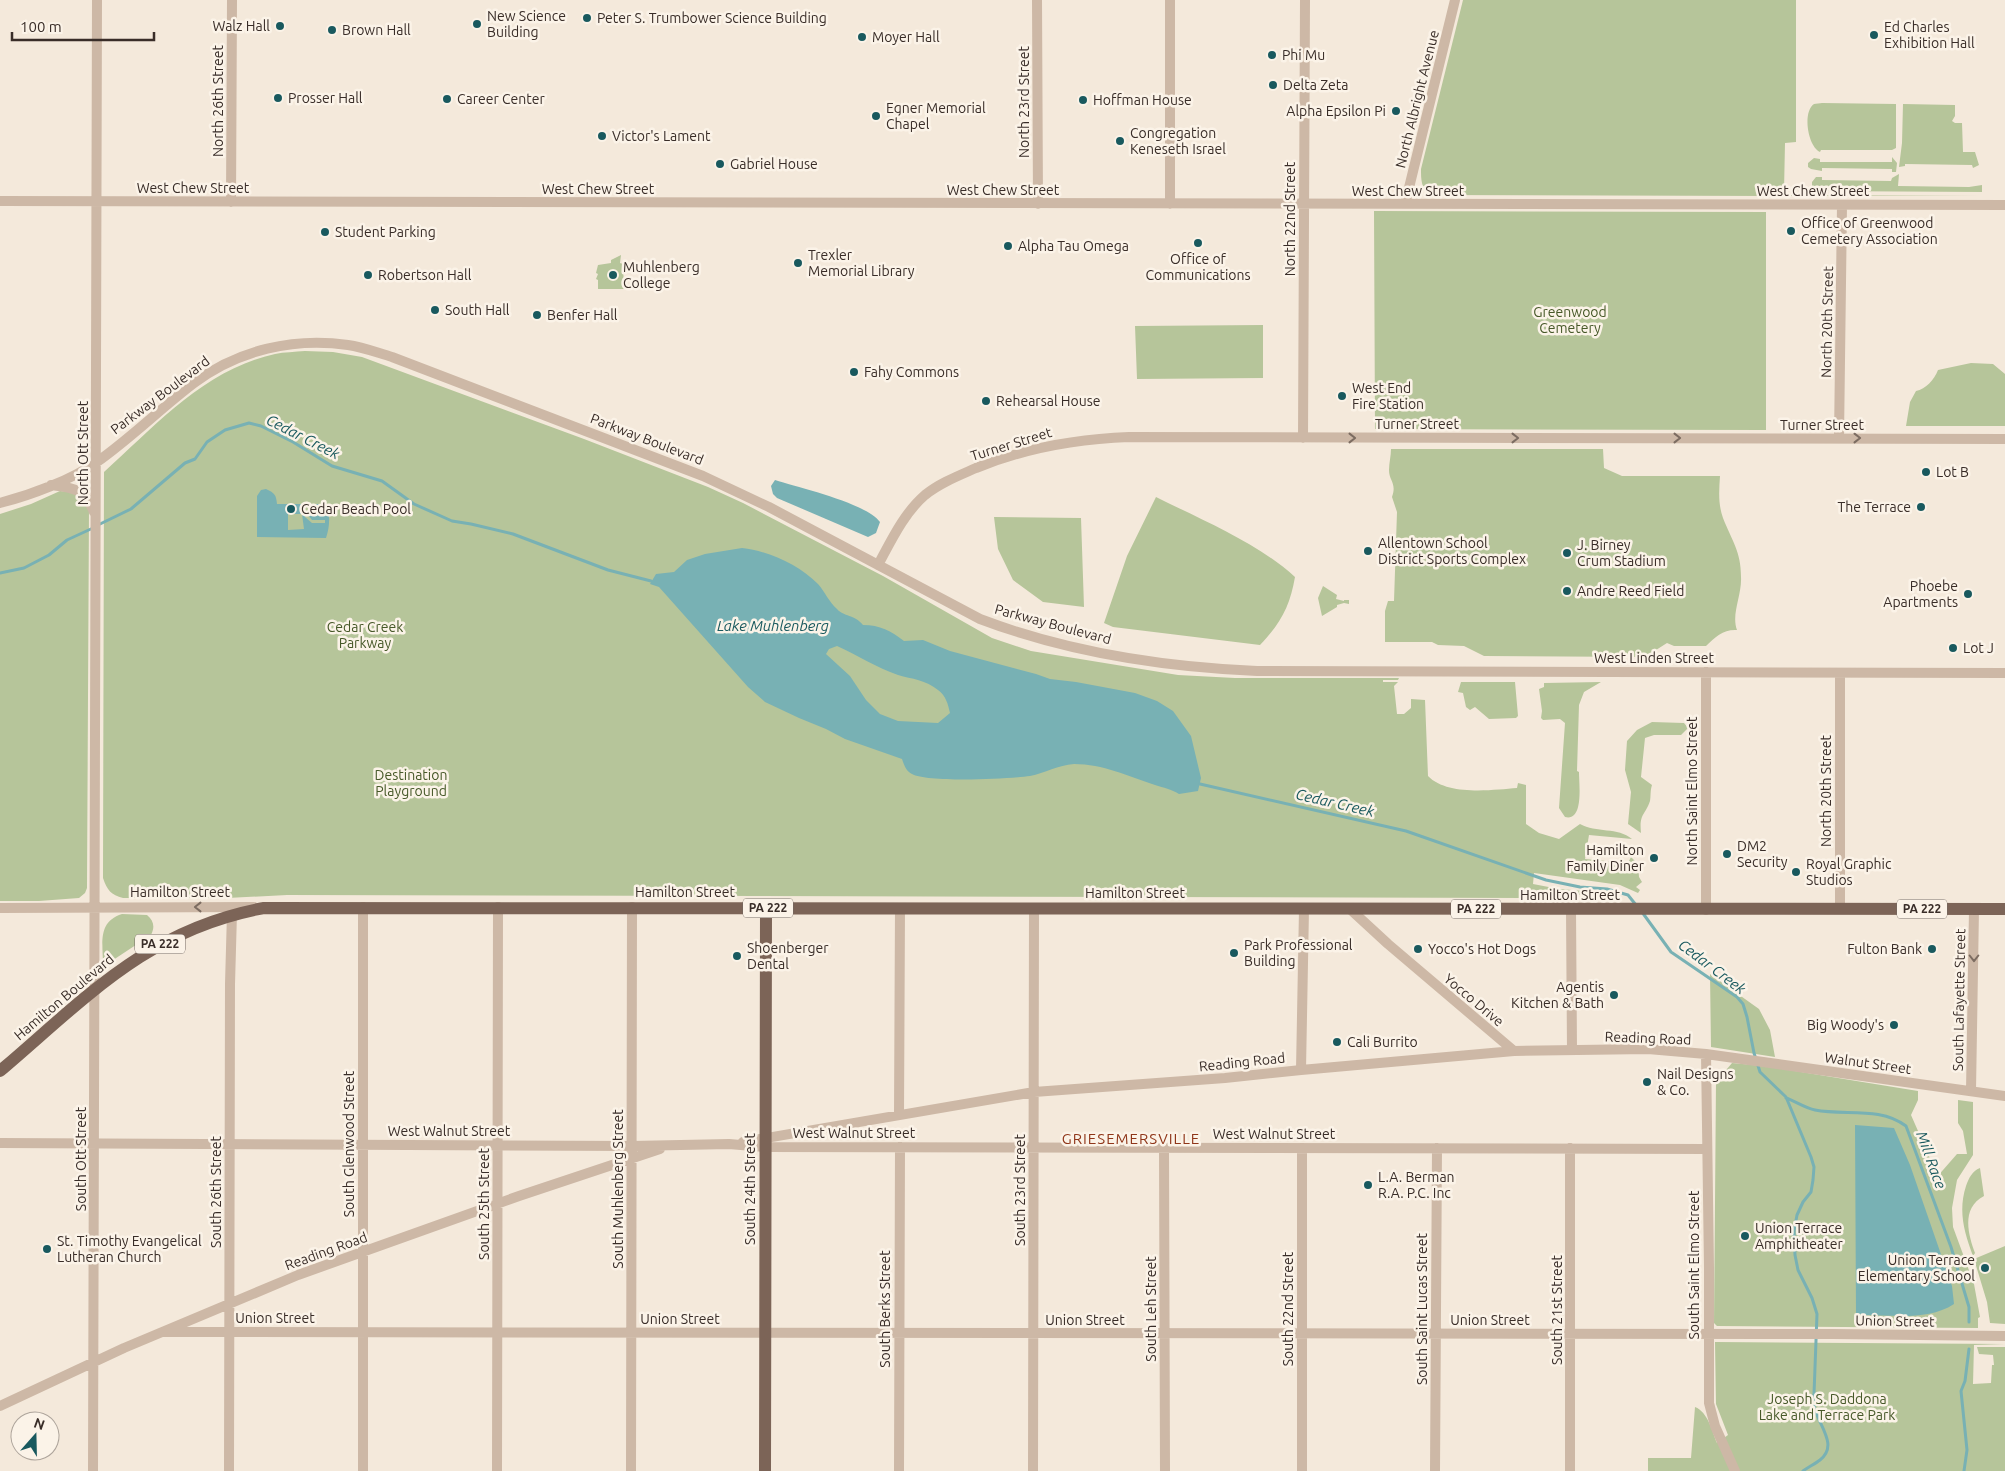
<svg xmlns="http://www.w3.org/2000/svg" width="2005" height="1471" viewBox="0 0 2005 1471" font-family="Ubuntu,sans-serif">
<rect width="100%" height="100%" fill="#f4e9db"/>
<path fill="#b6c59a" d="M1463,0H1796V142L1785,143L1784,191H1772V196L1430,195C1421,189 1421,179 1421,169Z
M1822,103L1896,104V148L1892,150H1821L1820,152C1808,147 1802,112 1814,104C1816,104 1820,103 1822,103Z
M1903,104L1955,105V116L1952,121L1955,123H1962L1963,152H1975L1979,165L1973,168L1972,165L1905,164V166L1899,167L1902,143Z
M1892,157L1897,163L1896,172H1892V169L1822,168V171L1811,169L1808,167V163L1814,158L1820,159V162H1892Z
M1899,174L1898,186L1969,187L1982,185V192L1812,191V182L1816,177H1822V180L1891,181L1892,178Z
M1778,195H1980L1778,196Z
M1374,211L1766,212V430L1375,429Z
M621,255L620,263L623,264L624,289H598V280L596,279L598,274L596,273L598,265L611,263V260Z
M1263,325V378L1137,379L1135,326Z
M305,351L333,352L362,357L584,439L708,487L743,503L883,576L992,638L1031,651L1178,675L1235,678H1399L1398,680H1383V682H1398L1394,686L1397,714H1404L1411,708V699L1425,700L1428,776C1447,796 1492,790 1517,788L1518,783L1526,785V824L1539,833L1559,839L1580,824C1596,833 1618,827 1632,839L1589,835L1585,859L1628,863L1631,857L1638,864L1639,877L1642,882L1636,887L1640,890L1638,893L1620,885L1534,873L1533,884L1559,889L1597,892L1600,894L1568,895L1556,893H1533V896L1567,898L287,895L227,898H123C111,895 107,890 103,878L104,472C155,426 205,369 275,354C284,352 295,352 305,351Z
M1971,363L1993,364L2005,374V426H1906L1910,402L1916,391C1926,389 1934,380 1938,370Z
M1391,449H1603L1604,468L1622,476H1720C1719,491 1718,504 1723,518C1732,541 1741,551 1741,577C1742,595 1731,614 1737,630C1724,629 1715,637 1706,646H1674L1667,643L1645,657L1484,656L1464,646L1438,645L1432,642H1385V611L1388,601H1394L1397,512L1392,497C1397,483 1389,481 1389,470C1389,463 1391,456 1391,449Z
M60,491L78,493L89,508L87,888L85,893L79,898L39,901H0V514L31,504Z
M1156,497C1200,519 1258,543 1295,577C1290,606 1281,623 1260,645L1113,627L1104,623L1127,556Z
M994,517L1081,518L1084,607L1043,602L1013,580L998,549Z
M1323,586L1337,595L1336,599L1344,601V600H1349V604L1344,603L1337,605V607L1322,616L1318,598Z
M1461,682H1515L1518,716L1516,718L1489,719L1475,707L1470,710L1466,707L1463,693L1458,692Z
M1601,682L1584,692L1579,705L1577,771L1579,772C1579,784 1584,822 1565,817L1559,808L1565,723L1560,719L1543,720L1541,718L1542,711L1539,689L1544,687V683Z
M1652,722L1684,723L1688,728L1681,735H1654L1645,738L1641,777L1652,785C1650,791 1651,796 1650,801C1645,816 1639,813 1641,833L1628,824L1631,792L1625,770L1627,741L1637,730Z
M122,914L147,915C154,921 155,927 151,935L104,966L103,965C103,944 97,922 122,914Z
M1710,974L1759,1009L1770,1030L1775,1057L1711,1047Z
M1732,1063L1764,1066L1918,1091V1100L1911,1115L1929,1156L1936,1178L1957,1154H1967L1963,1131L1958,1123V1100L1973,1102V1155L1957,1180L1952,1208L1953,1227L1974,1284L1980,1317L1978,1318V1328L1717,1326L1714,1323L1716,1082Z
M1980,1168L1984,1196C1961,1208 1968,1234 1975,1253L1973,1256C1964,1232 1958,1211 1966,1186C1969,1178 1972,1171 1980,1168Z
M2005,1246V1324L1990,1323L1987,1302L1974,1259Z
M1715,1342L2005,1344L1974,1345L1973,1384L1991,1383L1992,1365H1994L1993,1355L1979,1354L1977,1347H2005V1471H1648V1458H1691L1695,1407C1708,1412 1712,1431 1717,1443L1728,1435L1716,1404Z"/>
<path fill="#78b1b4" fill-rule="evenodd" d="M775,480C800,488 866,503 880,522L876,533L868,537L777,498L773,494L771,486Z
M266,489C275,493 276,495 277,504H288V530L304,529L302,514H292V504H305V517L312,523H325V520H312L308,515V504H327C330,516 330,526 326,538L257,537V496L261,490Z
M742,548C769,551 799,565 818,584C825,592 829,602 837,609C844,617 854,614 863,625C880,625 891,631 904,641L923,640L950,651L1036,674L1050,679L1076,682L1135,693L1157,701L1173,711L1191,736L1201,778L1198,791L1179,794C1171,789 1164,788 1155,785C1128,776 1103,764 1074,764C1058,765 1045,773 1030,776C1010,779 928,783 912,774C906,771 904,765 902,759L845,739L826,729L799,718L765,702L748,687L659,587L650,584L656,574L674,572L687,560L705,554ZM837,646C857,655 877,668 898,675C912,679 926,680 938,690C946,696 948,704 950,713L938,723L898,721L880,714L866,700L850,676L826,654L829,649Z
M1855,1125L1894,1128L1910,1165L1952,1286L1954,1304C1928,1321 1893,1315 1863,1315L1856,1313Z"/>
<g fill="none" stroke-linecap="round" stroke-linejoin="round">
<path stroke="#78b1b4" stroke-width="3" d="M98,525L131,509L185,463L195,459L207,442L225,430L249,423L261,426L293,442L332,466L382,481L414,504L452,521L471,524L513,534L608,570L651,581
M0,573L24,568L49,555L67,540L93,528
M1200,784L1406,831L1546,880L1580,887L1607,889L1628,895L1636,905
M1642,912L1671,952L1737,997L1743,1004L1747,1017L1754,1053L1760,1072L1786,1097L1811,1157L1814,1167L1813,1180L1811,1192L1803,1202L1797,1215L1794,1231L1795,1255L1798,1270L1812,1298L1817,1314L1814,1394C1808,1417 1843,1442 1820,1460C1815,1464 1808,1467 1803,1471
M1786,1098C1795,1101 1805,1108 1815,1110C1845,1116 1880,1106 1906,1126L1951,1247L1969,1307V1322
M1964,1471L1967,1450L1961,1391L1965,1381L1969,1349"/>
<path stroke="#cdb8a6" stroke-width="10" d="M1037,0L1038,204
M1170,0V204
M0,201L2005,205
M231,202L232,0
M1405,204L1455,0
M1303,438L1305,0
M1839,438L1842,205
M51,485C74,488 84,488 94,512
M0,503C31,495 71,480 97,462C131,438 161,408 194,383C238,350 294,337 348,345C363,347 378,353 392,357L703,476L769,507L980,619C1067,652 1164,667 1257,671L2005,673
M878,565C891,541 904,513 925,495C940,483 958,476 976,468C1025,448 1076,439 1129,437L2005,439
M1840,673V909
M0,908L254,907
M1350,909L1388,944L1514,1051
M1571,910L1572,1050
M1706,910V672
M1706,1054L1709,1268V1403L1715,1426L1735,1471
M1301,1070L1304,909
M1971,1091L1974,909
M899,1115L900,908
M743,1142L1034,1092L1225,1078L1301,1070L1514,1051L1648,1049L1706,1054L2005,1096
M0,1143L632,1146L729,1144L765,1147L1707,1149
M1164,1148L1165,1471
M164,1332L1833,1334L2005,1336
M0,1406L124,1348L298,1275L519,1196L660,1149
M93,1471L97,0
M229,1471L230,984L232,913
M363,1471V907
M497,1471L498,907
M631,1471L632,907
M899,1471L900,1147
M1033,1471L1034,908
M1302,1471V1148
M1435,1471L1437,1148
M1570,1471V1148"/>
<path stroke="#7c6457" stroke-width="12" d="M0,1071C86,998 148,929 264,908L2005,909
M765,1471L766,908"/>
</g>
<defs><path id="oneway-chevron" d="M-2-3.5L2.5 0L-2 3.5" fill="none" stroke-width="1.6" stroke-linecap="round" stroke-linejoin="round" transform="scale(1.25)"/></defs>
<g stroke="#7c6c61">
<use href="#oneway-chevron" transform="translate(1352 438)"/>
<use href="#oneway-chevron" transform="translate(1515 438)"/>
<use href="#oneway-chevron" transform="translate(1677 438)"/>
<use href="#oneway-chevron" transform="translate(1857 438)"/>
<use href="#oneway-chevron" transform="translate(198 907) rotate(-180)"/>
<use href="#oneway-chevron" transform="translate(1974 958) rotate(90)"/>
</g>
<g fill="#19595e" stroke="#fbf3e8" stroke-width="2">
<circle cx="587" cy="18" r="5"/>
<circle cx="477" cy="24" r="5"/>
<circle cx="280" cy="26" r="5"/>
<circle cx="332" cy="30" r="5"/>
<circle cx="1874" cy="35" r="5"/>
<circle cx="862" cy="37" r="5"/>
<circle cx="1272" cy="55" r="5"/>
<circle cx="1273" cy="85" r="5"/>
<circle cx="278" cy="98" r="5"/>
<circle cx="447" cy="99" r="5"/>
<circle cx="1083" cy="100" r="5"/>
<circle cx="1396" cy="111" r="5"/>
<circle cx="876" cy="116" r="5"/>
<circle cx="602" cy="136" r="5"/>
<circle cx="1120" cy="141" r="5"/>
<circle cx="720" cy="164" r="5"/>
<circle cx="1791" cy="231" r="5"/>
<circle cx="325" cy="232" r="5"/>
<circle cx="1198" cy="243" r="5"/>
<circle cx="1008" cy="246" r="5"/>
<circle cx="798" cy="263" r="5"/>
<circle cx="368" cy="275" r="5"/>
<circle cx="613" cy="275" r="5"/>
<circle cx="435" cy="310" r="5"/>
<circle cx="537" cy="315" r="5"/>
<circle cx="854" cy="372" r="5"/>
<circle cx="1342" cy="396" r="5"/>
<circle cx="986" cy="401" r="5"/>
<circle cx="1926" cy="472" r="5"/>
<circle cx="1921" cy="507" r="5"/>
<circle cx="291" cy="509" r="5"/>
<circle cx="1368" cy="551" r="5"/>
<circle cx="1567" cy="553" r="5"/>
<circle cx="1567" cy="591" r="5"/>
<circle cx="1968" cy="594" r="5"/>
<circle cx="1953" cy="648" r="5"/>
<circle cx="1727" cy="854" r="5"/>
<circle cx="1654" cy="858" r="5"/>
<circle cx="1796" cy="872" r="5"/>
<circle cx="1418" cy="949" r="5"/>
<circle cx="1932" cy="949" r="5"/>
<circle cx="1234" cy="953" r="5"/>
<circle cx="737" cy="956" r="5"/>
<circle cx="1614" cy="995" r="5"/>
<circle cx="1894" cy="1025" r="5"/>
<circle cx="1337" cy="1042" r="5"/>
<circle cx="1647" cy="1082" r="5"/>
<circle cx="1368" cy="1185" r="5"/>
<circle cx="1745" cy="1236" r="5"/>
<circle cx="47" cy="1249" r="5"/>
<circle cx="1985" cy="1268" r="5"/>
</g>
<g text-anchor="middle" stroke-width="5" stroke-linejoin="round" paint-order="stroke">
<g fill="#fbf3e8" stroke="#736862" stroke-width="1">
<rect x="743" y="898.5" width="50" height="19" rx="4"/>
<rect x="1451" y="899.5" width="50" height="19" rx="4"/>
<rect x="1897" y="899.5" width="50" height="19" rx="4"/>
<rect x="135" y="934.5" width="50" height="19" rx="4"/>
</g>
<g font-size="12" font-weight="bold" fill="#392d28">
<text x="768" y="912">PA 222</text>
<text x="1476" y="913">PA 222</text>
<text x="1922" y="913">PA 222</text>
<text x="160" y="948">PA 222</text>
</g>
<g font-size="14" fill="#392d28" stroke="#fbf3e8" text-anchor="start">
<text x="487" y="21">New Science<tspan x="487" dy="16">Building</tspan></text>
<text x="597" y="23">Peter S. Trumbower Science Building</text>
<text x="270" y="31" text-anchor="end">Walz Hall</text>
<text x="1884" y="32">Ed Charles<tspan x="1884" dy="16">Exhibition Hall</tspan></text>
<text x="342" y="35">Brown Hall</text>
<text x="872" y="42">Moyer Hall</text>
<text x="1282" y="60">Phi Mu</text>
<text x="1283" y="90">Delta Zeta</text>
<text x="288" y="103">Prosser Hall</text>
<text x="457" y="104">Career Center</text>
<text x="1093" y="105">Hoffman House</text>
<text x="886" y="113">Egner Memorial<tspan x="886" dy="16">Chapel</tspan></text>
<text x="1386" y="116" text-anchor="end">Alpha Epsilon Pi</text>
<text x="1130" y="138">Congregation<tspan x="1130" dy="16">Keneseth Israel</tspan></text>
<text x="612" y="141">Victor's Lament</text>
<text x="730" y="169">Gabriel House</text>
<text x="1801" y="228">Office of Greenwood<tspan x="1801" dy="16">Cemetery Association</tspan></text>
<text x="335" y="237">Student Parking</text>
<text x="1018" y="251">Alpha Tau Omega</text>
<text x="808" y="260">Trexler<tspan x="808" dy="16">Memorial Library</tspan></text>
<text x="1198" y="264" text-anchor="middle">Office of<tspan x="1198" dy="16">Communications</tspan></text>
<text x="623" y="272">Muhlenberg<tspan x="623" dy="16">College</tspan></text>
<text x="378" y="280">Robertson Hall</text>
<text x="445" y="315">South Hall</text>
<text x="547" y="320">Benfer Hall</text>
<text x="864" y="377">Fahy Commons</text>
<text x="1352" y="393">West End<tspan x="1352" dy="16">Fire Station</tspan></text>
<text x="996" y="406">Rehearsal House</text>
<text x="1936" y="477">Lot B</text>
<text x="1911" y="512" text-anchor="end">The Terrace</text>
<text x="301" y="514">Cedar Beach Pool</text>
<text x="1378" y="548">Allentown School<tspan x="1378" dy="16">District Sports Complex</tspan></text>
<text x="1577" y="550">J. Birney<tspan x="1577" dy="16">Crum Stadium</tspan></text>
<text x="1958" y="591" text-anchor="end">Phoebe<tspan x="1958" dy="16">Apartments</tspan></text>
<text x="1577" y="596">Andre Reed Field</text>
<text x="1963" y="653">Lot J</text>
<text x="1737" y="851">DM2<tspan x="1737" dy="16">Security</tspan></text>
<text x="1644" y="855" text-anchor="end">Hamilton<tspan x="1644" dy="16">Family Diner</tspan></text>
<text x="1806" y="869">Royal Graphic<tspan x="1806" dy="16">Studios</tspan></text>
<text x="1244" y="950">Park Professional<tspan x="1244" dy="16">Building</tspan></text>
<text x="747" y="953">Shoenberger<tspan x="747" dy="16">Dental</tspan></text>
<text x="1428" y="954">Yocco's Hot Dogs</text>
<text x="1922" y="954" text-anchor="end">Fulton Bank</text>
<text x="1604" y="992" text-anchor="end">Agentis<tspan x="1604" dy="16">Kitchen &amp; Bath</tspan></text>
<text x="1884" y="1030" text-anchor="end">Big Woody's</text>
<text x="1347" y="1047">Cali Burrito</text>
<text x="1657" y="1079">Nail Designs<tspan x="1657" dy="16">&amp; Co.</tspan></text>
<text x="1378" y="1182">L.A. Berman<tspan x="1378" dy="16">R.A. P.C. Inc</tspan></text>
<text x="1755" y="1233">Union Terrace<tspan x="1755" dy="16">Amphitheater</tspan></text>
<text x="57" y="1246">St. Timothy Evangelical<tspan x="57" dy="16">Lutheran Church</tspan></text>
<text x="1975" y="1265" text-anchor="end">Union Terrace<tspan x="1975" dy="16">Elementary School</tspan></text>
</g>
<g font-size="14" fill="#392d28" stroke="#fbf3e8">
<text transform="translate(1417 99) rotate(-76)" y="5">North Albright Avenue</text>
<text transform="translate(218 101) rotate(-90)" y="5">North 26th Street</text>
<text transform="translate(1024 102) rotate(-90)" y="5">North 23rd Street</text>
<text x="193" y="193">West Chew Street</text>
<text x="598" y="194">West Chew Street</text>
<text x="1003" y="195">West Chew Street</text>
<text x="1408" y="196">West Chew Street</text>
<text x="1813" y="196">West Chew Street</text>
<text transform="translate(1290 219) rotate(-90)" y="5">North 22nd Street</text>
<text transform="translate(1827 322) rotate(-89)" y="5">North 20th Street</text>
<text transform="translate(160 395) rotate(-37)" y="5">Parkway Boulevard</text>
<text x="1417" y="429">Turner Street</text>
<text x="1822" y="430">Turner Street</text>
<text transform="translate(647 439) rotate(21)" y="5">Parkway Boulevard</text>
<text transform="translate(1011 444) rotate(-17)" y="5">Turner Street</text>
<text transform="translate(83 453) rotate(-90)" y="5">North Ott Street</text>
<text transform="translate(1053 624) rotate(15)" y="5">Parkway Boulevard</text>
<text x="1654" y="663">West Linden Street</text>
<text transform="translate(1692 791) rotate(-90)" y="5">North Saint Elmo Street</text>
<text transform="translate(1826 791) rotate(-90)" y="5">North 20th Street</text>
<text x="180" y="897">Hamilton Street</text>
<text x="685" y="897">Hamilton Street</text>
<text x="1135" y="898">Hamilton Street</text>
<text x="1570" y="900">Hamilton Street</text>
<text transform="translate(64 997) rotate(-40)" y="5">Hamilton Boulevard</text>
<text transform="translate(1474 1000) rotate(40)" y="5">Yocco Drive</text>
<text transform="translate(1959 1000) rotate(-89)" y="5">South Lafayette Street</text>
<text transform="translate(1648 1038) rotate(2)" y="5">Reading Road</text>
<text transform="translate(1242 1062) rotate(-6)" y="5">Reading Road</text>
<text transform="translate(1868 1063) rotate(8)" y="5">Walnut Street</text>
<text x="449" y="1136">West Walnut Street</text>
<text x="854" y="1138">West Walnut Street</text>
<text x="1274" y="1139">West Walnut Street</text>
<text transform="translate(349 1144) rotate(-90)" y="5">South Glenwood Street</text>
<text transform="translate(81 1159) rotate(-90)" y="5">South Ott Street</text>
<text transform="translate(618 1189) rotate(-90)" y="5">South Muhlenberg Street</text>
<text transform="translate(750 1189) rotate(-90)" y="5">South 24th Street</text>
<text transform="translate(1020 1190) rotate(-90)" y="5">South 23rd Street</text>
<text transform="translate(216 1192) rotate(-90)" y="5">South 26th Street</text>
<text transform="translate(484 1204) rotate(-90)" y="5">South 25th Street</text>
<text transform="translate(326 1251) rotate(-20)" y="5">Reading Road</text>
<text transform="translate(1694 1265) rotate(-90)" y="5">South Saint Elmo Street</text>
<text transform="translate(885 1309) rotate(-90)" y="5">South Berks Street</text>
<text transform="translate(1151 1309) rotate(-90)" y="5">South Leh Street</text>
<text transform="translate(1288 1309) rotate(-90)" y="5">South 22nd Street</text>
<text transform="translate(1422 1309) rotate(-90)" y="5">South Saint Lucas Street</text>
<text transform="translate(1557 1310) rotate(-90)" y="5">South 21st Street</text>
<text x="275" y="1323">Union Street</text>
<text x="680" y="1324">Union Street</text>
<text x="1085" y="1325">Union Street</text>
<text x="1490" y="1325">Union Street</text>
<text transform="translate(1895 1321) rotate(1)" y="5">Union Street</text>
</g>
<g font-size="14" fill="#475929" stroke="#fbf3e8">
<text x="1570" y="317">Greenwood<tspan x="1570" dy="16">Cemetery</tspan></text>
<text x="365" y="632">Cedar Creek<tspan x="365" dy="16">Parkway</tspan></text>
<text x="411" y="780">Destination<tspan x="411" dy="16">Playground</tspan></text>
<text x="1827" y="1404">Joseph S. Daddona<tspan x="1827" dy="16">Lake and Terrace Park</tspan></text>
</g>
<g font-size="15" font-style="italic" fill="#19595e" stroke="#fbf3e8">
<text transform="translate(303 437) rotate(27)" y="5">Cedar Creek</text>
<text x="773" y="631">Lake Muhlenberg</text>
<text transform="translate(1335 803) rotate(13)" y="5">Cedar Creek</text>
<text transform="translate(1712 967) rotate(37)" y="5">Cedar Creek</text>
<text transform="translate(1931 1160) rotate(70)" y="5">Mill Race</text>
</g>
<g font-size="15" letter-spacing="1" fill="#8f3619" stroke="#fbf3e8">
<text x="1131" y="1144">GRIESEMERSVILLE</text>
</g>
</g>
<g transform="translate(35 1436) rotate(20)"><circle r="24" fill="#fbf3e8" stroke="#ada49b"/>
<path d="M0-4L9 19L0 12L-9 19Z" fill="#19595e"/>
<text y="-8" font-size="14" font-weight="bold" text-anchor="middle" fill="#392d28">N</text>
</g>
<path d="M12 32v8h142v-8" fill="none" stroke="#392d28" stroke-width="2.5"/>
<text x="20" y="32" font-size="15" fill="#392d28" stroke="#fbf3e8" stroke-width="4" paint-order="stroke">100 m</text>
</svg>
